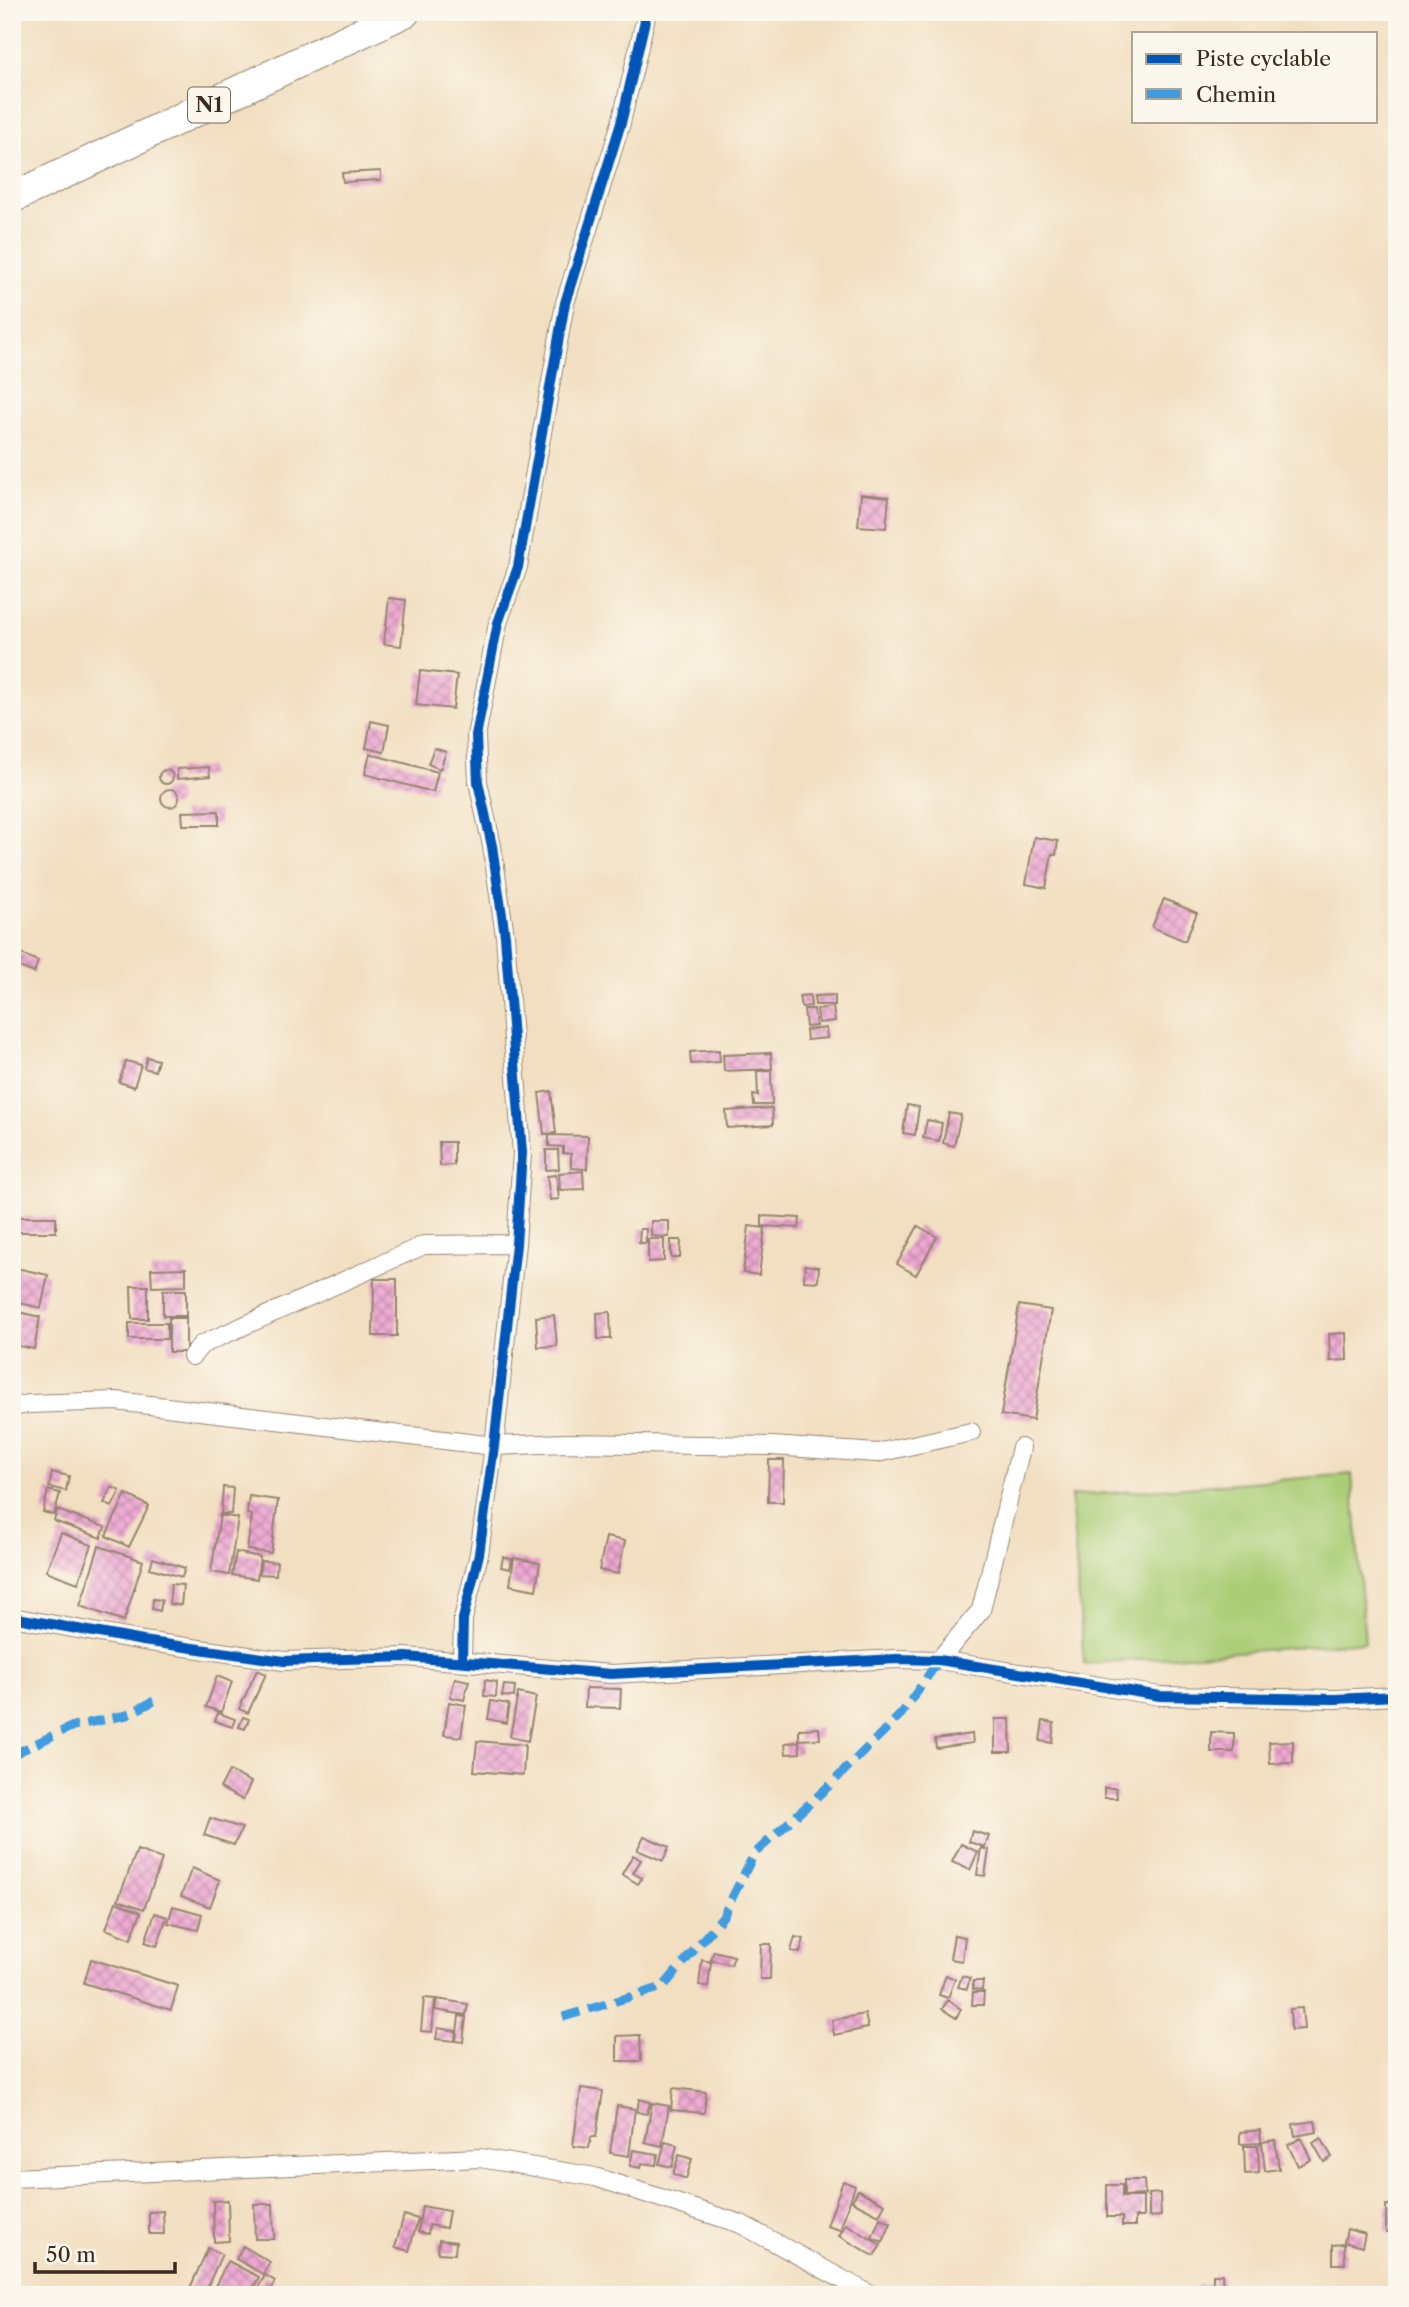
<svg xmlns="http://www.w3.org/2000/svg" width="1409" height="2307" viewBox="0 0 1409 2307" font-family="'Libre Caslon Text',serif">
<defs>
<pattern id="building-cross-hatch" width="8" height="8" patternUnits="userSpaceOnUse" patternTransform="scale(1.75)"><rect width="8" height="8" fill="#eda7d2"/><path d="M0 0l8 8M0 8l8-8" fill="none" stroke="#c188aa"/></pattern>
</defs>
<rect width="100%" height="100%" fill="#fbf7ec"/>
<filter id="ink" filterUnits="userSpaceOnUse"><feTurbulence type="fractalNoise" baseFrequency=".0143" numOctaves="2"/><feDisplacementMap in="SourceGraphic" scale="14" xChannelSelector="R" yChannelSelector="G"/><feConvolveMatrix kernelMatrix="1 2 1 2 8 2 1 2 1" color-interpolation-filters="sRGB"/></filter>
<filter id="wash" filterUnits="userSpaceOnUse"><feTurbulence type="fractalNoise" baseFrequency=".00686" numOctaves="4" result="noise"/><feDisplacementMap in="SourceGraphic" scale="28" xChannelSelector="R" yChannelSelector="G"/><feGaussianBlur stdDeviation="1.57" result="paint"/><feColorMatrix in="noise" values="0 0 0 0 0 0 0 0 0 0 0 0 0 0 0 0 0 1.4 0 .05"/><feComposite in="paint" operator="in"/></filter>
<g filter="url(#wash)">
<rect width="100%" height="100%" fill="#f2dfc1"/>
<path fill="#aacd76" stroke="#727c4a" stroke-width="2" d="M1352,1474L1365,1642L1084,1664L1071,1496Z"/>
<g id="blocks">
<path fill="url(#building-cross-hatch)" d="M381,171V180L343,182L342,173Z
M861,494L889,497L886,528L858,526Z
M389,598L406,600L401,646L384,644Z
M420,671L457,675L453,709L416,705Z
M371,721L389,725L384,752L366,748Z
M434,748L446,752L440,769L428,764Z
M370,754L438,772L433,792L365,774Z
M209,767L210,776L177,779V769Z
M159 777a7 7 0 1 1 14 0a7 7 0 1 1-14 0Z
M161 798a9 9 0 1 1 18 0a9 9 0 1 1-18 0Z
M219,811V825H183L182,812Z
M1034,837L1058,841L1056,855L1052,854L1046,888L1026,884Z
M1164,899L1197,913L1185,941L1152,927Z
M12,950L38,961L34,973L12,964Z
M810,995L811,1006L801,1007L799,996Z
M835,995V1005H815L814,996Z
M833,1007L835,1021L819,1023L817,1009Z
M804,1009H814L816,1026L806,1027Z
M826,1028L827,1038L807,1040L806,1030Z
M719,1050L720,1062L691,1064L690,1052Z
M771,1053L772,1069L724,1071L723,1055Z
M147,1057L158,1060L155,1071L144,1068Z
M126,1061L141,1065L134,1087L119,1082Z
M757,1071H771L772,1105H754L753,1095L758,1096Z
M551,1091L556,1133L544,1134L539,1093Z
M907,1105L919,1107L915,1135L903,1133Z
M772,1108L773,1125L727,1128L726,1111Z
M949,1113L961,1115L954,1146L943,1143Z
M927,1120L942,1123L939,1141L923,1138Z
M549,1135L588,1136L587,1169L571,1168V1154L563,1153V1147L549,1146Z
M439,1142H454V1165L440,1166Z
M546,1150H558L559,1169L546,1170Z
M583,1171L584,1189L560,1190L559,1173Z
M556,1175L559,1199L550,1200L547,1176Z
M12,1185L19,1187L13,1207H12Z
M762,1216L800,1218L799,1228L762,1226Z
M13,1217H56V1232H12Z
M651,1221H669V1237L651,1236Z
M749,1226L765,1228L759,1275L743,1273Z
M918,1226L937,1237L916,1275L897,1264Z
M640,1229H646V1243H639Z
M648,1239H664V1261L648,1262Z
M671,1240H681L680,1258H671Z
M805,1265L819,1267L818,1282L804,1281Z
M16,1268L48,1275L41,1308L12,1301V1284Z
M186,1268V1286L152,1287L151,1269Z
M374,1279H397V1336H373Z
M131,1286H148V1319H132Z
M163,1290H186V1316H163Z
M1019,1305L1051,1310L1033,1420L1001,1415Z
M19,1312L40,1317L34,1349L13,1345Z
M610,1312L611,1339H598L597,1313Z
M554,1315L557,1346L538,1347L536,1317Z
M169,1318H186V1352H169Z
M129,1323H167V1339H129Z
M1346,1333L1347,1360L1330,1361L1329,1334Z
M769,1460H784L783,1502H768Z
M52,1472L69,1476L66,1491L49,1487Z
M112,1487L120,1491L112,1507L104,1503Z
M223,1487L233,1488L231,1514H221Z
M48,1490L60,1493L54,1515L43,1512Z
M126,1494L149,1506L129,1547L106,1536Z
M249,1496L278,1500L271,1553L247,1550L252,1515L247,1514Z
M57,1510L105,1527L101,1538L54,1521Z
M220,1515L238,1518L229,1575L211,1572Z
M61,1533L92,1545L78,1583L46,1571Z
M606,1537L625,1541L618,1574L599,1570Z
M99,1546L143,1561L124,1621L80,1606Z
M236,1552L260,1557L257,1579L232,1575Z
M503,1557L512,1559L510,1569L501,1567Z
M153,1558L185,1568L182,1577L150,1568Z
M514,1558L540,1563L536,1590L510,1585Z
M261,1561L277,1562L276,1575L259,1574Z
M171,1584L183,1585L181,1605L169,1604Z
M153,1599L162,1600L160,1611L152,1609Z
M257,1670L266,1674L248,1713L239,1709Z
M217,1676L232,1682L221,1712L206,1707Z
M455,1678L469,1681L464,1700L450,1697Z
M485,1680L497,1682L496,1697L484,1696Z
M504,1685L515,1686L514,1697L502,1696Z
M586,1688L621,1689L620,1708L585,1707Z
M518,1693L536,1697L528,1741L510,1737Z
M491,1701L509,1704L506,1723L488,1719Z
M449,1702L466,1705L461,1737L444,1735Z
M218,1713L235,1719L232,1727L215,1721Z
M243,1717L249,1719L245,1729L239,1727Z
M995,1719H1010L1011,1752H995Z
M1043,1721L1054,1723L1052,1743L1040,1741Z
M819,1728L820,1739L799,1740V1729Z
M1211,1732L1234,1733V1752H1211Z
M972,1734L973,1743L936,1748L935,1739Z
M477,1741L525,1745L523,1775L474,1771Z
M1293,1741V1763L1270,1764L1269,1742Z
M799,1742L800,1753L786,1754L785,1743Z
M229,1771L251,1782L243,1800L220,1788Z
M1104,1788H1116L1117,1798H1104Z
M210,1818L242,1828L234,1845L204,1835Z
M972,1831L989,1836L985,1847L969,1842Z
M644,1836L669,1847L663,1861L637,1850Z
M961,1844L978,1852L970,1870L952,1862Z
M981,1848L989,1850L985,1876L977,1875Z
M137,1850L162,1859L144,1909L118,1900Z
M633,1855L641,1860L633,1873L642,1878L638,1884L622,1874Z
M192,1868L220,1880L210,1907L181,1896Z
M116,1902L141,1912L131,1939L106,1929Z
M173,1906L202,1914L198,1930L168,1923Z
M155,1913L167,1917L157,1946L145,1942Z
M954,1935L965,1937L962,1961L950,1959Z
M795,1937L804,1939L800,1953L791,1951Z
M761,1944H771L770,1979H760Z
M714,1951L734,1956L731,1965L711,1960Z
M91,1959L178,1986L171,2010L84,1983Z
M702,1960L711,1962L708,1987L699,1985Z
M946,1975L955,1979L948,1998L939,1995Z
M962,1976L970,1978L967,1989L958,1987Z
M973,1981H983L982,1990L973,1989Z
M973,1992H984L983,2005H972Z
M424,1998L435,1999L432,2032L421,2031Z
M437,1999L468,2004L466,2015L435,2010Z
M948,2000L961,2009L956,2018L942,2009Z
M1302,2008L1304,2029L1291,2030L1290,2009Z
M865,2014L868,2028L834,2035L832,2020Z
M459,2016L466,2017L463,2042L456,2041Z
M438,2028L456,2031L455,2041L436,2039Z
M640,2035L641,2061H617V2036Z
M581,2088L603,2091L596,2137H591L589,2148L573,2146Z
M673,2088L706,2092L704,2113L671,2110Z
M639,2099L650,2102L647,2114L637,2112Z
M652,2103L669,2106L662,2146L645,2142Z
M617,2106L635,2109L629,2156L610,2153Z
M1315,2121L1317,2132L1295,2136L1293,2124Z
M1260,2130L1261,2143L1240,2144V2132Z
M1301,2138L1311,2160L1298,2166L1288,2145Z
M1321,2138L1332,2157L1324,2162L1313,2143Z
M1275,2140L1279,2169L1265,2171L1262,2142Z
M665,2142L677,2145L672,2167L659,2164Z
M1244,2146H1258L1259,2173L1245,2174Z
M633,2150L658,2154L656,2165L642,2163L641,2168L630,2166Z
M679,2155L692,2159L686,2179L673,2174Z
M1124,2180H1144L1145,2195L1124,2196Z
M843,2181L855,2186L840,2230L827,2226Z
M1107,2185H1122V2197H1143V2217H1135V2226H1122V2217H1107Z
M858,2190L885,2204L879,2215L852,2201Z
M1160,2193L1161,2216L1149,2217V2194Z
M228,2200L229,2241L214,2242L213,2201Z
M254,2204H273L274,2239H255Z
M1386,2205H1397V2233H1386Z
M422,2206L449,2211L446,2228L429,2225L428,2234L418,2232Z
M163,2211L164,2234H149V2212Z
M404,2215L418,2219L409,2251L395,2247Z
M880,2218L891,2223L883,2242L872,2238Z
M846,2224L881,2245L874,2256L839,2236Z
M1347,2229L1365,2234L1362,2247L1344,2242Z
M439,2240L456,2242L455,2254L438,2253Z
M1344,2244L1345,2264H1333V2245Z
M243,2246L270,2262L263,2274L236,2259Z
M208,2248L222,2254L204,2294L190,2288Z
M228,2261L259,2277L250,2295H233L215,2286Z
M1213,2274H1222L1223,2290H1213Z
M265,2275L275,2281L268,2295H260L256,2292Z
M1197,2285H1211V2295H1197Z"/>
</g>
</g>
<g filter="url(#ink)">
<use href="#blocks" fill-opacity="0" stroke="#968470" stroke-width="2"/>
<g fill="none" stroke-linecap="round" stroke-linejoin="round">
<defs>
<path id="minor" d="M192,1356L201,1345L424,1245L516,1244
M12,1407L29,1404L116,1401L494,1446L565,1443L772,1446L877,1453L971,1432
M12,1617L143,1641L284,1661L406,1657L611,1674L897,1659L939,1660L1160,1696L1335,1699L1397,1696
M462,1660L463,1619L479,1554L494,1446L516,1244L522,1153L505,936L492,846L478,782L476,736L498,623L518,567L565,303L621,123L647,12
M939,1660L981,1610L1021,1448
M12,2178L480,2158L595,2177L741,2224L871,2295"/>
<path id="trunk" d="M12,198L405,12"/>
</defs>
<use href="#minor" stroke="#968470" stroke-width="20"/>
<use href="#trunk" stroke="#968470" stroke-width="32"/>
<use href="#minor" stroke="#fff" stroke-width="18"/>
<use href="#trunk" stroke="#fff" stroke-width="30"/>
<path stroke="#3f9ce0" stroke-width="9" stroke-dasharray="18 9" stroke-linecap="butt" d="M12,1755L73,1726L127,1715L158,1699
M563,2017L663,1987L723,1916L754,1854L832,1783L902,1713L939,1660"/>
<defs>
<path id="cycleway" d="M12,1617L143,1641L284,1661L406,1657L611,1674L897,1659L939,1660L1160,1696L1335,1699L1397,1696
M462,1660L463,1619L479,1554L494,1446L516,1244L522,1153L505,936L492,846L478,782L476,736L498,623L518,567L565,303L621,123L647,12"/>
</defs>
<use href="#cycleway" stroke="#fbf7ec" stroke-width="15"/>
<use href="#cycleway" stroke="#0057b8" stroke-width="10"/>
</g>
</g>
<g text-anchor="middle" stroke-width="7" stroke-linejoin="round" paint-order="stroke">
<rect fill="#fbf7ec" stroke="#75685c" stroke-width="2" x="188" y="87.5" width="42" height="35" rx="5"/>
<g font-size="21" font-weight="bold" fill="#3b2a1e">
<text x="209" y="112">N1</text>
</g>
</g>
<rect width="1409" height="2307" fill="none" stroke="#fbf7ec" stroke-width="42"/>
<rect x="1132" y="32" width="245" height="91" fill="#fbf7ec" stroke="#aea59a" stroke-width="2"/>
<rect x="1146" y="54" width="35" height="10" fill="#0057b8" stroke="#aea59a" stroke-width="2"/>
<text x="1196" y="66" font-size="21" fill="#3b2a1e">Piste cyclable</text>
<rect x="1146" y="89" width="35" height="10" fill="#3f9ce0" stroke="#aea59a" stroke-width="2"/>
<text x="1196" y="102" font-size="21" fill="#3b2a1e">Chemin</text>
<path d="M35 2262v10h140v-10" fill="none" stroke="#3b2a1e" stroke-width="3.5"/>
<text x="46" y="2262" font-size="21" fill="#3b2a1e" stroke="#fbf7ec" stroke-width="5" paint-order="stroke">50 m</text>
</svg>
